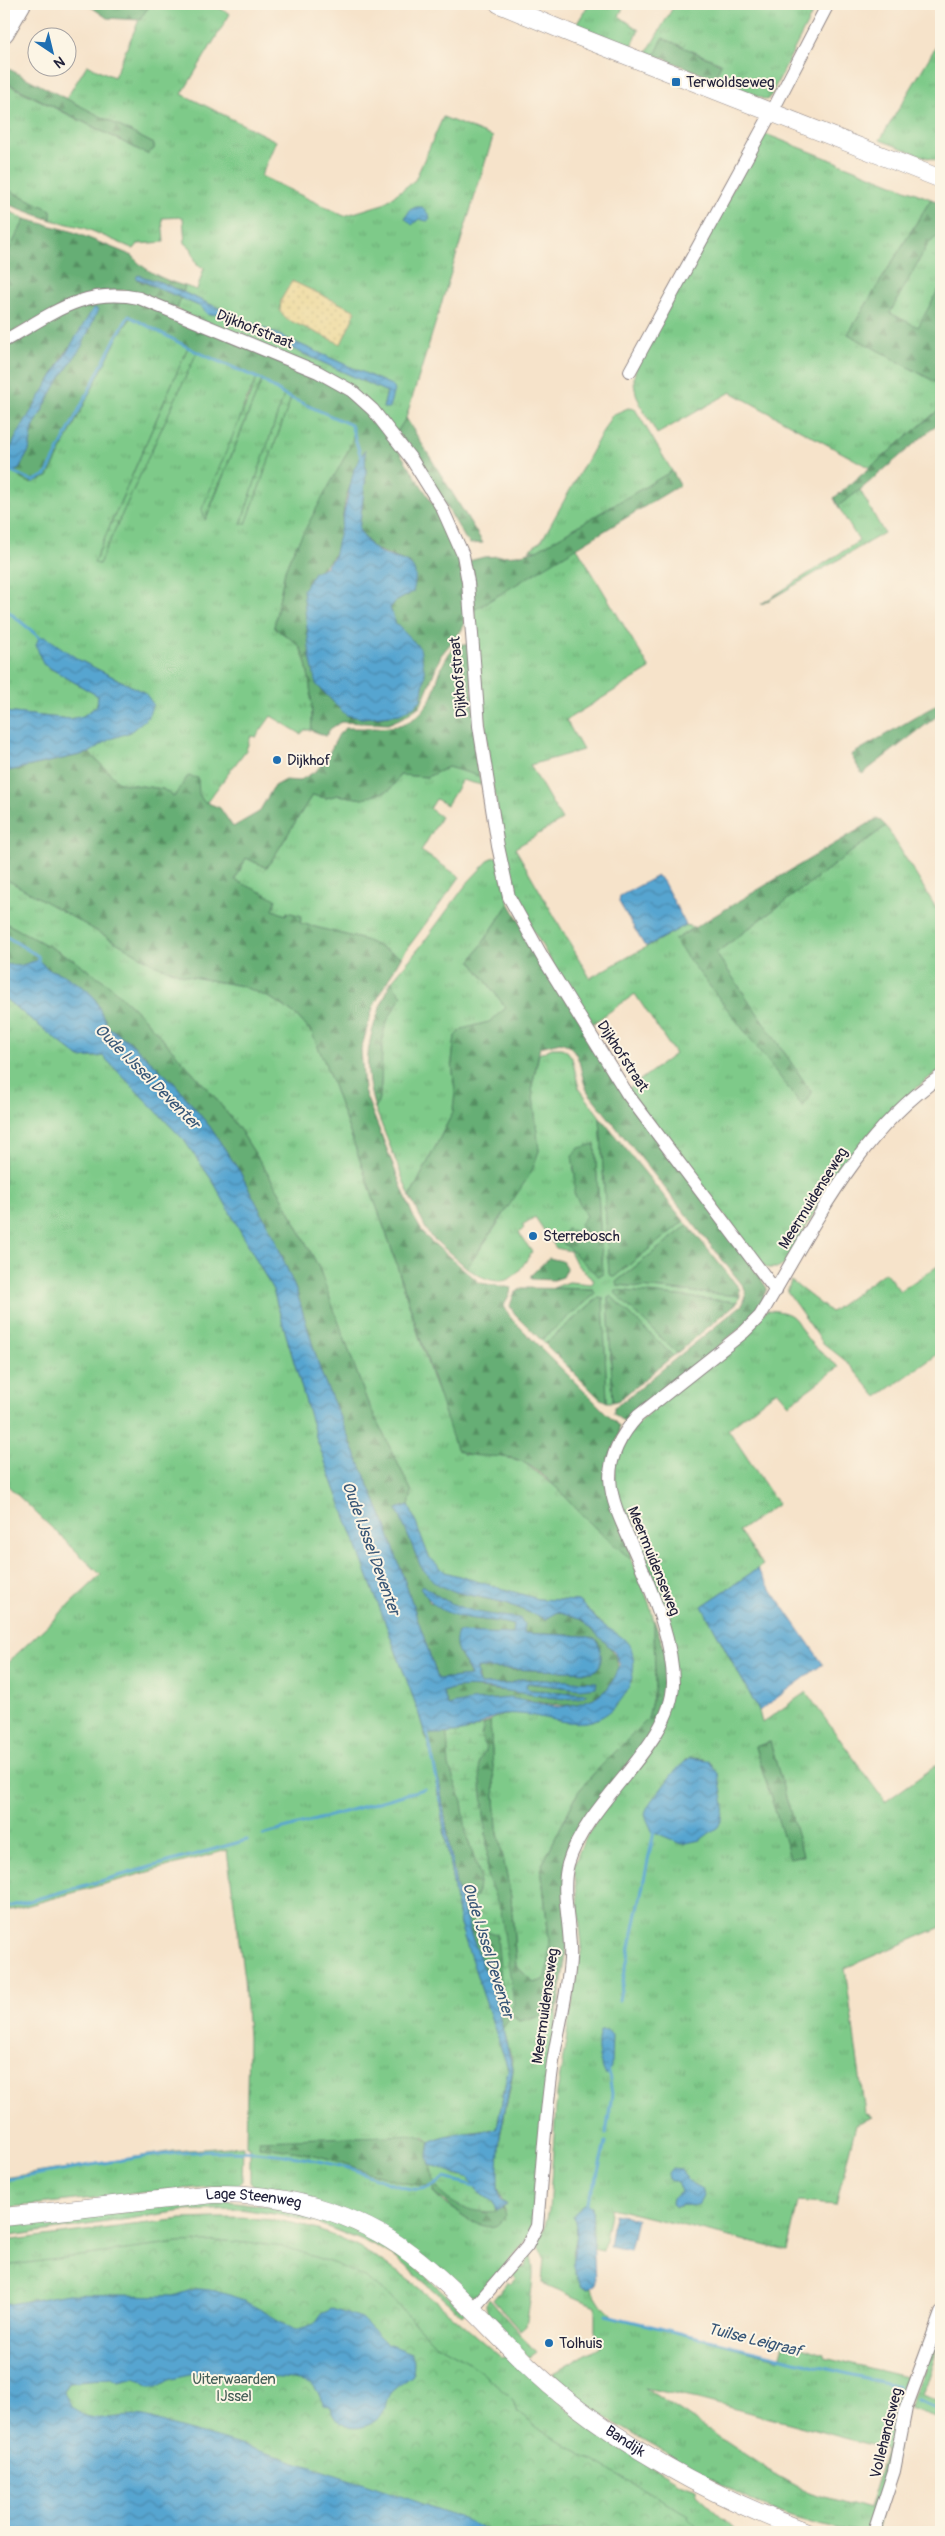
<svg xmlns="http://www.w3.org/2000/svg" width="945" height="2536" viewBox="0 0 945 2536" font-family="Pangolin,sans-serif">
<defs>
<pattern id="grass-tufts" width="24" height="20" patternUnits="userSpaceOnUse" patternTransform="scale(1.25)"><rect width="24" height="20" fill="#7eca89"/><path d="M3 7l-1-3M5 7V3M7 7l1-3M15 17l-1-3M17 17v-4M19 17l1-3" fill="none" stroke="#6dad77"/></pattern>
<pattern id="forest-firs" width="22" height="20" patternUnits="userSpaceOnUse" patternTransform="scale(1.25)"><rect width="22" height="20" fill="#66ae75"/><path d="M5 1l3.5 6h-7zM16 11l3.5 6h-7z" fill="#548d61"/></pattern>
<pattern id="wetland-marsh" width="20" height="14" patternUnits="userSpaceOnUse" patternTransform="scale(1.25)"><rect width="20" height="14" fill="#7eca89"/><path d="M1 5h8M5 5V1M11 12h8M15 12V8" fill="none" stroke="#6dad77"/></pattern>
<pattern id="sand-dots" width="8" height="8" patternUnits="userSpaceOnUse" patternTransform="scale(1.25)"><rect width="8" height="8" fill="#eeda9e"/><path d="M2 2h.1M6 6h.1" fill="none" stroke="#ccbb89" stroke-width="1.8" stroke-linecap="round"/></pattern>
<pattern id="park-crowns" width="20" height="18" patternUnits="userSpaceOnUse" patternTransform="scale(1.25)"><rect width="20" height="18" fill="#7eca89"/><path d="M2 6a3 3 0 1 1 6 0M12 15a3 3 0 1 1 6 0" fill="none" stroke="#6dad77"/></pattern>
<pattern id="water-waves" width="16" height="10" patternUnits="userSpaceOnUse" patternTransform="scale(1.25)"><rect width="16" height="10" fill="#57a5d0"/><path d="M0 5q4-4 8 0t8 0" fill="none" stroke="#4886aa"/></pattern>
</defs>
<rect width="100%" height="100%" fill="#fcf5e5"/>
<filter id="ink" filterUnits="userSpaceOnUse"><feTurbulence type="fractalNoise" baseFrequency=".02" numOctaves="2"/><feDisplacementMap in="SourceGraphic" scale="10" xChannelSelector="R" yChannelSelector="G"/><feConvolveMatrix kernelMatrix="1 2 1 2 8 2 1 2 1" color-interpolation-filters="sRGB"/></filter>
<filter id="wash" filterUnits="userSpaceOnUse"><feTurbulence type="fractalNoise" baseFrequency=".0096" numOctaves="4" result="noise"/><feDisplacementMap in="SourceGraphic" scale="20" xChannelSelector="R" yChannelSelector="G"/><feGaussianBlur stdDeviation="1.12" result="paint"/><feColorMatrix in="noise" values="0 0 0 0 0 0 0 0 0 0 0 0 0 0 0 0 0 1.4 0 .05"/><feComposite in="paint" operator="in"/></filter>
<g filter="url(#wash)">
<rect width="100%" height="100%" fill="#f6e3ca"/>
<path fill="url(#grass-tufts)" stroke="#507662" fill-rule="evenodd" d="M151,4H212L230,14L182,94L276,141L261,176L344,216L383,204L415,180L443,117L493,137L406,418L397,432L177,309L181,298L201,307L208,314H216L387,392L383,408L391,385L183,292L185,286L197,290L204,268L197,265L191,248L185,243L183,217L162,218L164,242L138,244L134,249L85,228L51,220V210L4,188V89L7,84L147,154L154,149V144L66,99L87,65L114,77L139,20Z
M589,4H625L619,16L639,30L632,46L576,25Z
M675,4H817L769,99L766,100L714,79L721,63L663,39L655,55L647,52Z
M941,38V158L939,162L880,140Z
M763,133L931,199L848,334L941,385V408L870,468L731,392L657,434C646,413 628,392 636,368Z
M4,209L25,219L4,260Z
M941,233V292L938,291L918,328L889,313L928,244Z
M131,318L188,347L94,562L99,564L197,352L257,378L246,400L206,519L262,380L284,395L241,524H246L291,398L336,417L351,425L354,431L353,440L339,469L291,555L285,570L274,627C281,633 289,637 296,643C310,654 314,714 311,730H305L301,734L271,716L256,737L251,736L246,750L207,802L203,801L188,776L174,797L163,789L120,783L89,753L110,739L130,732L145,693L79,660L46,638L43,664L98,696L97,706L83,716L70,719L4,712V474L14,472Z
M628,408L635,409L672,471L537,550H529L542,540L612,415Z
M860,490L884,533L764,603L761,604L859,541L838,506Z
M576,546L650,669L566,720L583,750L530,765L562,820L515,848L590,978L686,925L694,927L675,940L812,1093L716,953L886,826L941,916V1069C914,1089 887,1112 865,1139C833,1176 810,1222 784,1264L779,1268H767L762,1264L628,1089L675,1054L635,994L589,1026L523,913L513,885L490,772L474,610Z
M448,767L479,776L481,785L462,780L447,805L436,799L430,809L441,817L421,851L460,877L401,957L365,940L300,923L302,916L287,912L286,915L273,910V904L235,880L246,858L267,868L312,795L326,798L338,795L363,799L390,790L400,775L427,777Z
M497,857L509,903L471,961L506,1008L489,1022L472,1026L455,1036L452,1061L455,1092L453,1112L410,1197L375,1108C386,1089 378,1052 385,1027C388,1017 396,1006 402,996L391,982L420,947L468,882L491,858Z
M4,878L156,965L187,976L242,986L272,999L297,1016L312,1033L325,1063L390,1244L433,1381L463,1454L498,1456L522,1461L556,1487L592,1525L632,1560L649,1603L654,1620L655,1686L648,1719L595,1772L578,1792L541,1867L549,1939V1963L544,1980L534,1983L516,1966L511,1897L497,1828L490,1721C510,1705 544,1718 567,1722L631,1682C637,1641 627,1645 600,1622C592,1615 586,1607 578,1601L538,1599L445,1572L429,1557L409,1505L412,1492L367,1401L319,1268L280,1193L240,1130L214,1096L142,1016L108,984L74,960L4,922Z
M4,998L80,1058L103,1056L184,1140L214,1183L273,1290L317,1440L416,1705L439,1781L436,1782L460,1925L508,2069L497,2128C475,2134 450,2131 430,2142L424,2137L258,2147C284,2149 310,2153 334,2160C367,2171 399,2186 434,2186L433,2192L444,2203L474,2223L506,2211L503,2208L507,2205C482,2179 510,2103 513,2070C513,2057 506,2041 502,2029L512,2016L519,2021L557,2013L536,2225L521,2247L479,2295L472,2296L463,2293L442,2273L296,2194L254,2187L250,2182V2147L246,2146L248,2037L244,1979L227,1850L4,1912V1666L101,1575L4,1482Z
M552,1048H562L568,1052L572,1058L579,1088L600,1117L609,1274L614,1277L684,1221L688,1225L617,1281V1285L740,1296L738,1302L616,1290L615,1293L677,1353L673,1356L612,1297L608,1298L613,1402H607L603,1298L599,1297L545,1344L541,1340L595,1294L592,1289L553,1288L569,1282L592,1284L594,1280L577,1265L570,1251L556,1248L535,1217L522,1225L524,1228L519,1233L532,1252C526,1260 520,1272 512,1277C499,1287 478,1276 467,1268L501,1219L539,1151L532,1086L539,1054ZM595,1144L603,1274L598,1276L562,1241C567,1235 577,1238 584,1233L586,1212L573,1167Z
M941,1264V1352L877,1397L847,1362L823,1343L787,1292L791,1281L831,1312L885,1272L900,1291Z
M767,1310C802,1312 793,1323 812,1344C820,1352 830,1360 839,1367L789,1404L777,1390L728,1429L778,1504L739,1531L763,1565L702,1606L759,1711L762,1723L806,1692L885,1802L941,1762V1927L845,1968L865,2113L873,2117L856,2124L836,2205L798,2202L787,2251L611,2208L603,2251L593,2249L592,2206L575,2221L578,2230L573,2253L588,2289L591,2288L601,2304L613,2316L779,2359L784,2341L824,2354V2357L914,2379C906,2404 884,2406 899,2439L877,2532C848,2532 819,2526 791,2517C749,2503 710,2478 672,2456C634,2434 581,2408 554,2373L600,2346L595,2331V2306L542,2283L544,2257L536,2242L544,2229L549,2210L557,2093L582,1946L574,1865L583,1842L624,1778L674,1654L617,1506L614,1465L630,1430ZM769,1742H770L803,1856L790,1857L755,1747ZM690,1758L704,1759L712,1764L700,1840L694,1841L685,1760ZM681,2169L688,2181L701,2188L692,2206L687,2204L676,2207L672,2204L673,2198L681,2191L679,2185L674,2180ZM645,2388L698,2399L886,2449L868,2510L803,2490L776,2475Z
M243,2146L242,2181L238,2185L165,2190L4,2208V2178L174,2151Z
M207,2198L317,2213L393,2246L465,2312L462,2315L396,2258L373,2245L317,2223L281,2215L240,2209L183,2211L4,2237V2226L96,2216Z
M216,2218C244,2218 276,2218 304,2226C383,2247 440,2307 502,2358L507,2356L595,2432L679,2483L697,2489V2494L738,2532H493L4,2305V2241L182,2219Z
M530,2256C538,2267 528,2311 526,2326L520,2331L493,2300L507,2282L510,2284L516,2278L513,2275L520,2266L524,2268Z
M489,2299L536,2352L529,2357C518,2345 485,2320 486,2304Z
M941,2322V2339L922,2395L941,2402V2420L909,2409Z"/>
<path fill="url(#forest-firs)" stroke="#446858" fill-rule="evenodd" d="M87,4H151L139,20L107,18Z
M663,38L721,64L714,79L655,55Z
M7,68L154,144V149L147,154L11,85L7,84L4,89V70Z
M4,188L51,210V220L4,203Z
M931,199L941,203V233L928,244L890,313L918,327L938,290L941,292V385L848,334Z
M25,219L71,231L133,256C142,270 168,282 185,286L183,292L160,282L136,279L181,298L177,309L124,290L93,292L4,336V260Z
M109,299L137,302L313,373L358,401L395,445L428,496L454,543L461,570L465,623L461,631L441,655L421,705L404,717L388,724L341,722L330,729L326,736L311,730C314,714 310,654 296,643C289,637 281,633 274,627L285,570L291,555L348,451C352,442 355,435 351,425L284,395L262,380L197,352L131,318L119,335L48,477L30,483L20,478L12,471L18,470L29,451L33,428L54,388L69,346L4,462V345L72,308ZM365,451L366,475L359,530L373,548L411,564L413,592L395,602L390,608L396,624L420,648L400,714L362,718L346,715L316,684L308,629L314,572C345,557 339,531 345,502C349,484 359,467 365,451Z
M941,408V421L860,490L838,506L834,498Z
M406,418L483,543L470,544L465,538L430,478L397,432Z
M672,471L680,485L474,610L469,561L484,557L517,555L537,550Z
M457,644L469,645L479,776L448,767L427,777L400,775L390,790L363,799L338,795L326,798L312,795L267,868L246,858L235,880L276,899L273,910L286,915L287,912L302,916L300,923L365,940L401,957L373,1007L361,1050L364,1091L413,1216L425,1236L480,1283L512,1288L504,1306L510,1317L619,1426V1434L608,1465L632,1560C618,1548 604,1537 591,1524C570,1503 550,1476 523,1462C503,1451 474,1462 456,1449L390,1244L325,1063L312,1033L297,1016L272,999L242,986L187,976L156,965L4,878V772L89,753L120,783L163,789L174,797L188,776L198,778L199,794L203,801L220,808L233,827L259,812L274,786L285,780L299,781L316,771L326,759L339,734L346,728C386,728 420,733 435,688C440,671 444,657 457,644Z
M941,702V713L862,774L851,755Z
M878,818L886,826L716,953L812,1093L803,1107L674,940Z
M509,903L554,982L767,1288L757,1314L626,1424L614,1414V1407L621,1403L743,1304L746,1294L744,1287L588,1092C578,1074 584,1048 560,1042L540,1047L532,1086L539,1151L531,1173L467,1268L429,1235L410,1197L453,1112L455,1092L452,1061L455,1036L462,1029L489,1022L506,1008L471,961Z
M4,922L74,960L108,984L142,1016L214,1096L240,1130L280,1193L319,1268L367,1401L412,1492L409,1505L397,1509L421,1567L456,1592L506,1603L545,1619L557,1612C564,1614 575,1616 582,1620C587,1623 592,1629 596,1633C619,1654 631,1675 597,1696C573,1712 550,1703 524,1700C499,1697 472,1701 448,1706L443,1692C461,1684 477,1688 496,1690C501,1691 506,1690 511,1690C540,1691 558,1702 587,1694L530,1690L526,1688L527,1683L580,1689L521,1679L508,1684L479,1685L477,1668L593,1672L586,1636L523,1633L514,1618C480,1617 449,1607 423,1585L429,1602L514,1625V1634H474L459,1655L471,1676L438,1679L386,1526L321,1373L297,1293L274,1237L240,1172L210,1127L175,1084L130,1042L108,1027L94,997L87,990L64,975L48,969L38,960L19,966L4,964Z
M391,982L402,996C396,1006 388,1017 385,1027C378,1051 386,1090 375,1108C359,1058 371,1028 391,982Z
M600,1117L684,1221L614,1277L609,1274Z
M595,1144L603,1274L598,1276L561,1241L565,1238L563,1234L567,1229L574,1231L579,1236L584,1233L580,1224L586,1216L574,1193L575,1174L572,1156L579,1148Z
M688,1225L739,1288L740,1296L617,1285L616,1282Z
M549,1258L562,1261L567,1269L563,1277L554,1280L531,1279V1275Z
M522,1288L593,1289L595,1294L541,1340L515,1314L510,1306L514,1294Z
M616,1290L738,1302L677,1353L615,1293Z
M611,1296L673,1356L619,1400L613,1402L608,1298Z
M599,1297L603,1298L607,1402L599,1398L545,1344Z
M654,1620L666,1654L668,1682L660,1719L570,1850L568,1942L557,2013L519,2021L512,2016L502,2029L494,1995L470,1932L456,1886L439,1781L425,1734L447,1733L449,1766L462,1801L467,1837L480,1875L478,1892L470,1905L473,1923L482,1937L489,1932L497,1934L504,2016L501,1912L487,1876V1847L479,1764L486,1747L481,1736L484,1724L490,1721L497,1828L511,1897L516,1966L534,1983L544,1980L549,1963V1939L541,1867L578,1792L595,1772L648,1719L655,1686Z
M770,1742L803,1855L790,1858L755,1747Z
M417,2135L430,2142L428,2156L434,2180L485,2213L503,2208L506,2215C503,2218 499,2225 495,2226C477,2232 446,2202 433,2192L434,2186C399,2186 367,2171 334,2160C309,2153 284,2149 258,2147L259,2140Z"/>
<path fill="url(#wetland-marsh)" stroke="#507662" d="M188,347L197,352L99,564L94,563Z
M257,378L262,380L205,520L202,509Z
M284,395L291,398L246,524H241Z
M484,1724L481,1736L486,1747L479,1764L487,1847V1876L501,1912L514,2004L504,2017L497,1934L489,1932L482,1937L473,1923L470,1905L478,1892L480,1875L467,1837L462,1801L449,1766L447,1733L467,1731Z
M430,2164L468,2178L479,2192L493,2202L496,2211C476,2215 447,2205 437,2187C433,2180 432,2171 430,2164Z"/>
<path fill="url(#sand-dots)" stroke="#887e6c" d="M292,281L356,311L341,344L286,319L280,311L281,300Z"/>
<path fill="url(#park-crowns)" stroke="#507662" d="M226,2241L286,2247L338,2265L366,2279L386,2293L433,2342L469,2362L508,2394L514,2400L518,2413L546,2434L689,2515L688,2518L702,2532H4V2266L179,2243Z"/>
<path fill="url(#water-waves)" stroke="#3c6486" d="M416,207H422L429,215L430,219L427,221L419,219L412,225L405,218L410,210Z
M138,275L160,282L391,385L394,390L389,408H383L387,392L217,314L208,315L201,307L136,278Z
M94,307L98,310L82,346L54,388L33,428L29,451L18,470L4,474V462L18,433Z
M365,450L366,475L359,530C363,535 368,544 373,548C395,565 424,553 413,592L395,602L390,608L396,624L420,648L425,674L421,700L414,706L400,714L362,718L346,715L316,684L310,656L303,590L314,572L325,567L334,557L354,469Z
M39,637H46L79,660L145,693L153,704L148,717L130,732L110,739L89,753L4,772V712L70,719L83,716L97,706L98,696L43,664L36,645Z
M657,876L663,881L686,925L647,946L644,945L619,902L620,896Z
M38,960L48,969L64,975L87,990L94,997L108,1027L130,1042L175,1084L210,1127L240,1172L274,1237L297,1293L321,1373L386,1526L438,1679L471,1676C466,1660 450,1650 458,1632L513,1634L514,1625C476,1615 443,1626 420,1587L423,1585C454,1611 482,1614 520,1618L524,1624L523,1633L586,1636L596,1639C602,1651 605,1664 593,1672L477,1668V1678L480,1685L508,1684L521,1679L597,1682L596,1687L580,1689L527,1683L526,1687L530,1690L588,1694C568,1711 477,1675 443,1692L448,1706L471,1701L510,1698L559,1707L578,1704L597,1697L608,1688L615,1677L620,1665L614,1651L582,1620L557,1612L545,1619L506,1603L456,1592L436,1584L421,1567L397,1509L409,1505L429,1557L445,1572L538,1599L578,1601C586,1607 592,1615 599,1622C609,1630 626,1636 631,1649C642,1678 618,1717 587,1722C559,1726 532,1711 504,1714C493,1715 479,1727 466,1731C453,1734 438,1734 425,1734L416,1705L317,1440L273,1290L214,1183L184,1140L103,1056L80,1058L4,998V964L19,966Z
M757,1569L823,1664L759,1711L702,1606Z
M689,1758L708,1760L719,1775L724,1805L722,1819L718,1827L700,1840L682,1844L652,1831L645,1815L647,1808L673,1773Z
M439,1781L456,1886L470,1932L494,1995L513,2069L500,2135L498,2168V2189L501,2199L507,2205L496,2211L493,2202L479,2192L468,2178L430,2164L428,2156L430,2142C450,2131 475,2135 497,2128L508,2069L460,1925L436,1782Z
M600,2031H608L612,2035L611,2067L606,2076C599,2060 595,2048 600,2031Z
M672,2168L681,2169L688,2181L701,2188L703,2196L699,2204C692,2208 686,2203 676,2207L672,2204L673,2198L681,2191L677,2183L669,2180L668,2173Z
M583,2204L592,2206L595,2285L588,2289L582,2287C562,2254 585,2244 573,2216Z
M614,2214L637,2219L630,2251L609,2247Z
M194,2289C232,2288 263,2312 295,2330L314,2324L321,2314L332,2309L362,2319L387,2344L411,2353L414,2361L413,2375C406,2381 397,2386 391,2392C385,2399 387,2407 382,2414C374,2425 356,2432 344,2425C337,2421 333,2412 330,2406L324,2405C320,2398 318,2390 312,2384C302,2376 241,2377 225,2377L218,2374L206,2377L194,2374L171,2379L157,2387H149L135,2378L119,2382L111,2378L69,2382L64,2392C79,2433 115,2412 144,2417C153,2419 163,2423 173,2426C214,2437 255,2449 296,2462C362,2484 430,2503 493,2532H4V2305L68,2294L173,2296Z"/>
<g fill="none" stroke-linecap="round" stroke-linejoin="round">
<path stroke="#57a5d0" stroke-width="3" d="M11,471L33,481L46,475L116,337L129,316L197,352L262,380L284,395L351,425L361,457
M4,608L39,637
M4,935L38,956L39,963
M427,1732L438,1784
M263,1835L424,1789
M4,1908L247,1840
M619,2000L654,1832
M606,2134L612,2094L608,2068
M4,2180C100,2165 200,2139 297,2157C314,2160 332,2164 349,2168C368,2174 401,2191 421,2189C430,2188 438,2184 445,2178L475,2186
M585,2207L596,2180L605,2143
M606,2315L898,2386
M917,2401L941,2410"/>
</g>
</g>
<g filter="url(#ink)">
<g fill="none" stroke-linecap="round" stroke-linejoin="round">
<defs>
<path id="street" d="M4,341C51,315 82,287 139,298L318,372L352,391L373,410L412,460L442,508L463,555L468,582L479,726L498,846L509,897L543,958L628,1095L776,1291
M630,371L775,106L828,4
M472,2310L527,2246L537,2226C542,2171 545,2116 553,2062C558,2028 568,1994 570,1959C572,1929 560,1893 568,1864C587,1800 673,1744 673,1683C673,1644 656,1602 641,1566C617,1508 587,1472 638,1416L744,1332L760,1316C812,1230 856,1134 941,1076
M874,2532L894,2471L906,2408L941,2313"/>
<g id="secondary">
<path d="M499,4L572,34L941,179"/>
<path id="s1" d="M4,2217L213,2194C284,2193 354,2211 411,2254C468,2298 512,2357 569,2401C641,2457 722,2500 807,2532"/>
</g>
<path id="primary" d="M4,33L21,4"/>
</defs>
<use href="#street" stroke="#8c8282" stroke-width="14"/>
<use href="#secondary" stroke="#8c8282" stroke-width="19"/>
<use href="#primary" stroke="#8c8282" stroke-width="21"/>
<use href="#street" stroke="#fff" stroke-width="12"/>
<use href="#secondary" stroke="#fff" stroke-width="18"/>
<use href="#primary" stroke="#fff" stroke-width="19"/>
</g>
</g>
<g fill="#1f6fb2" stroke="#fcf5e5" stroke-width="2">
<rect x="671" y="77" width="10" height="10" rx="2.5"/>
<circle cx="277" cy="760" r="5"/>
<circle cx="533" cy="1236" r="5"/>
<circle cx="549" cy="2343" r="5"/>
</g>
<g text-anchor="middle" stroke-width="4" stroke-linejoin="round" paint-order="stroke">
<g font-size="15" fill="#22223b" stroke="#fcf5e5" text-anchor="start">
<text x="686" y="87">Terwoldseweg</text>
<text x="287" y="765">Dijkhof</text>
<text x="543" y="1241">Sterrebosch</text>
<text x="559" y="2348">Tolhuis</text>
</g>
<g font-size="15" fill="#22223b" stroke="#fcf5e5">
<text transform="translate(255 329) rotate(22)" y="5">Dijkhofstraat</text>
<text transform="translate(458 677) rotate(-95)" y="5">Dijkhofstraat</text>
<text transform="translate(623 1056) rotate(57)" y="5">Dijkhofstraat</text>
<text transform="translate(813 1198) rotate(-58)" y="5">Meermuidenseweg</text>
<text transform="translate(654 1561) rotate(68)" y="5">Meermuidenseweg</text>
<text transform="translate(545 2006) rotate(-82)" y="5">Meermuidenseweg</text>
<text dy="5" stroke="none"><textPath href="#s1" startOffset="251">Lage Steenweg</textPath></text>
<text transform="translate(886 2433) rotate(-76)" y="5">Vollehandsweg</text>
<text dy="5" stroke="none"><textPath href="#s1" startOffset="706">Bandijk</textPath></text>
</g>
<g font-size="15" fill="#425d56" stroke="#fcf5e5">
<text x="234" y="2384">Uiterwaarden<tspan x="234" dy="17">IJssel</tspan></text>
</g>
<g font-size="16" font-style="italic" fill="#375677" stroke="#fcf5e5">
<text transform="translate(148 1076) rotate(45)" y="6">Oude IJssel Deventer</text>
<text transform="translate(372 1548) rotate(70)" y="6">Oude IJssel Deventer</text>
<text transform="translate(489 1950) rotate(73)" y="6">Oude IJssel Deventer</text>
<text transform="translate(755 2339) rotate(14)" y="6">Tuilse Leigraaf</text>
</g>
</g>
<rect width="945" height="2536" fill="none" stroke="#fcf5e5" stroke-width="20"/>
<g transform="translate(52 52) rotate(145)"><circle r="24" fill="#fcf5e5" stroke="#a5a1a1"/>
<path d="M0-4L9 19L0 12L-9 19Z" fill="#1f6fb2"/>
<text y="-8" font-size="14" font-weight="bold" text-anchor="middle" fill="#22223b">N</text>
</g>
</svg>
